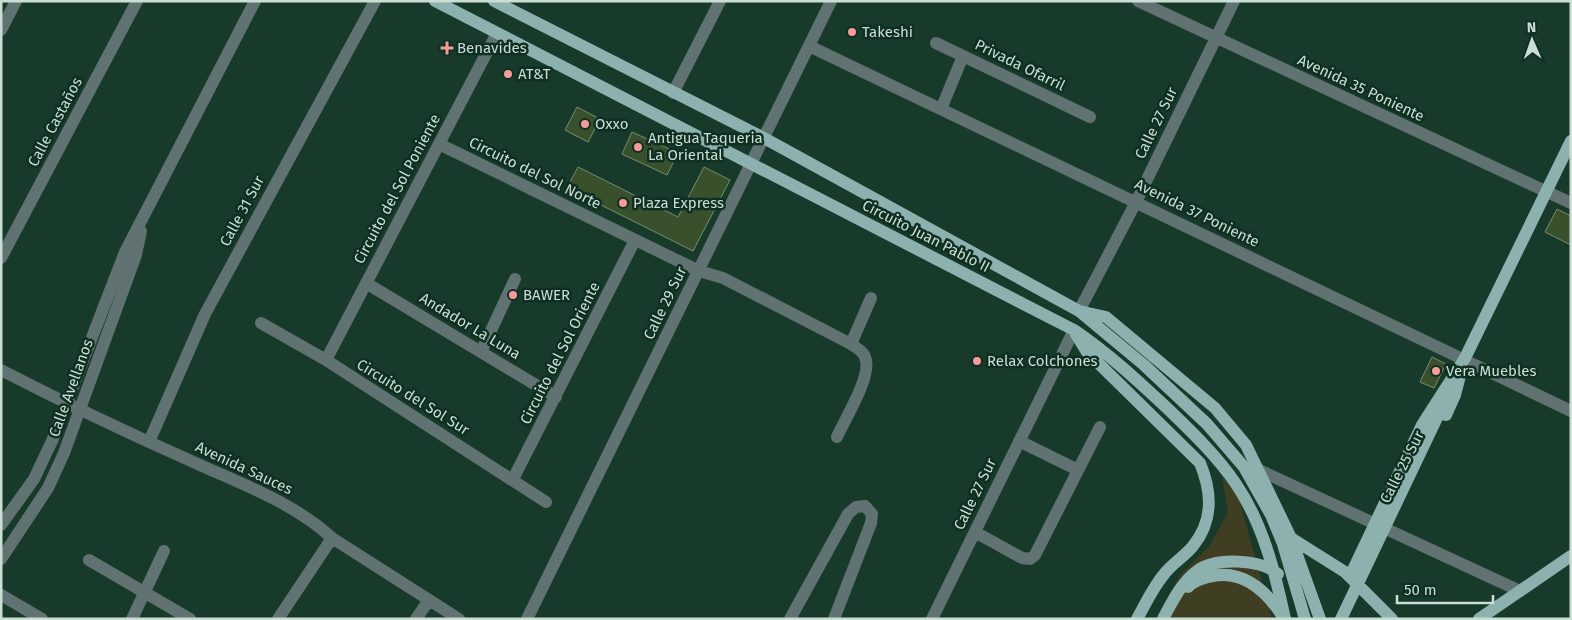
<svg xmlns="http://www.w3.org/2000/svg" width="1572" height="620" viewBox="0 0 1572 620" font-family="'Fira Sans',sans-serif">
<rect width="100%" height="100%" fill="#183a2b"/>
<path fill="#403e22" d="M1222,477L1238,495L1272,619H1157L1179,577L1210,545L1228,512Z"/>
<path fill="#39502c" stroke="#798c70" d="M577,107L600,119L588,142L565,130Z
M632,132L678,153L667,175L622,154Z
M578,167L678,217L704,167L730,180L693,251L567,188Z
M1557,209L1571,216V245L1545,232Z
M1432,357L1446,364L1434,388L1420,382Z"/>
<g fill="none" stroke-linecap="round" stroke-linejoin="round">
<path stroke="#607271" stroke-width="12" d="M1138,1L1571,203
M1,30L16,1
M936,43L1090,117
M809,46L1571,411
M673,93L720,1
M941,109L963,56
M439,144L699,271L723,278L851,344C858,349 865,352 866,361C870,379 845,419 837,437
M1,258L137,1
M366,283L556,397
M1079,311L1136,202L1234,1
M261,323L326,360L546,502
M851,344L871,298
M481,352L515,279
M326,360L497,33
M1,370C63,402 126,432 189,460C238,483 292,501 332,538L459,619
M1019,441L1078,470
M149,442L205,314L375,1
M1259,470L1520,591
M513,479L635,240
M1,525L34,479L52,441L125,252L255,1
M975,532L1022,558L1030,559L1035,555L1100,427
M1,559L48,488L64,453L136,255L141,231
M89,560L190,619
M1,595L42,619
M132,619L164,551
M278,619L332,538
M416,619L429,600
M527,619L831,1
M790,619L848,514L856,507L865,506L872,514L871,523L834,619
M932,619L1074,330"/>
<path stroke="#8cb1af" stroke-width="12" d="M435,1L1074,330C1108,353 1137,380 1167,408C1191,431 1217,456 1236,484C1263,524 1275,572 1285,619
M494,1L764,138L1079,311L1144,365L1207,424L1244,467L1271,515L1283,544L1305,619
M1079,311L1106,317L1215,408L1246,445L1291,538L1320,619
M1076,334L1087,352L1200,463C1212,492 1214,520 1193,546C1185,556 1173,563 1165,573C1153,587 1146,603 1137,619
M1446,415L1455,395L1462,368
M1291,538L1345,572L1392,619
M1350,576L1422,425L1465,358L1571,141
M1188,587C1194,581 1200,579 1208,577C1240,568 1265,589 1281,614
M1163,619C1172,602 1181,583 1197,571C1215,557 1261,559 1278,574
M1341,619L1445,401
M1479,619L1571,556"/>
</g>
<g fill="#f59b9b" stroke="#0e2f22" stroke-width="2">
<circle cx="852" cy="32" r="5"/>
<path d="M444.5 40.5h5v5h5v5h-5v5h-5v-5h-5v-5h5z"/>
<circle cx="508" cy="74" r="5"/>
<circle cx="585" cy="124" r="5"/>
<circle cx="638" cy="147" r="5"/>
<circle cx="623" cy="203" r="5"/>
<circle cx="513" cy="295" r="5"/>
<circle cx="977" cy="361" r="5"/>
<circle cx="1436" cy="371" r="5"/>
</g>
<g text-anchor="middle" stroke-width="5" stroke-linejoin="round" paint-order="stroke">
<g font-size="15" fill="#cbded4" stroke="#0e2f22" text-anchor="start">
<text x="862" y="37">Takeshi</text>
<text x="457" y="53">Benavides</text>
<text x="518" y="79">AT&amp;T</text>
<text x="595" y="129">Oxxo</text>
<text x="648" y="143">Antigua Taqueria<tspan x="648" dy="17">La Oriental</tspan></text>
<text x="633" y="208">Plaza Express</text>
<text x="523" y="300">BAWER</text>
<text x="987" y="366">Relax Colchones</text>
<text x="1446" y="376">Vera Muebles</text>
</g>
<g font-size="15" fill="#cbded4" stroke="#0e2f22">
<text transform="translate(1020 65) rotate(26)" y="5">Privada Ofarril</text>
<text transform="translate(1361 88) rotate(25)" y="5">Avenida 35 Poniente</text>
<text transform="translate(55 122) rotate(-62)" y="5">Calle Castaños</text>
<text transform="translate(1156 123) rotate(-64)" y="5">Calle 27 Sur</text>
<text transform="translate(535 173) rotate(26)" y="5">Circuito del Sol Norte</text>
<text transform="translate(397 189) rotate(-62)" y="5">Circuito del Sol Poniente</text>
<text transform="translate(242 211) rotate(-62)" y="5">Calle 31 Sur</text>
<text transform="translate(1197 213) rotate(26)" y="5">Avenida 37 Poniente</text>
<text transform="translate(926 236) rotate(27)" y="5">Circuito Juan Pablo II</text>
<text transform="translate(665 303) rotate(-64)" y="5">Calle 29 Sur</text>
<text transform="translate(470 326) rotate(31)" y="5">Andador La Luna</text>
<text transform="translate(560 353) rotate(-63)" y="5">Circuito del Sol Oriente</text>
<text transform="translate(71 388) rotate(-70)" y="5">Calle Avellanos</text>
<text transform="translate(413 397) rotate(32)" y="5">Circuito del Sol Sur</text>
<text transform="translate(1402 467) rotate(-63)" y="5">Calle 25 Sur</text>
<text transform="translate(244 468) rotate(25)" y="5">Avenida Sauces</text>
<text transform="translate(975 494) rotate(-64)" y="5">Calle 27 Sur</text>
</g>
</g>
<rect width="1572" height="620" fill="none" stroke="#cbded4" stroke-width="5"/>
<g transform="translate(1532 40) rotate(358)" stroke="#0e2f22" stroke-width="4" paint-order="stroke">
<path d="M0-4L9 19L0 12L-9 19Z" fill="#cbded4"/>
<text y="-8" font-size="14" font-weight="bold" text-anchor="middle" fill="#cbded4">N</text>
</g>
<path d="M1397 595v8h96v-8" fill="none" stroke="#cbded4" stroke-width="2.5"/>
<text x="1404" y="595" font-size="15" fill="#cbded4" stroke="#0e2f22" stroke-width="4" paint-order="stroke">50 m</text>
</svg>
